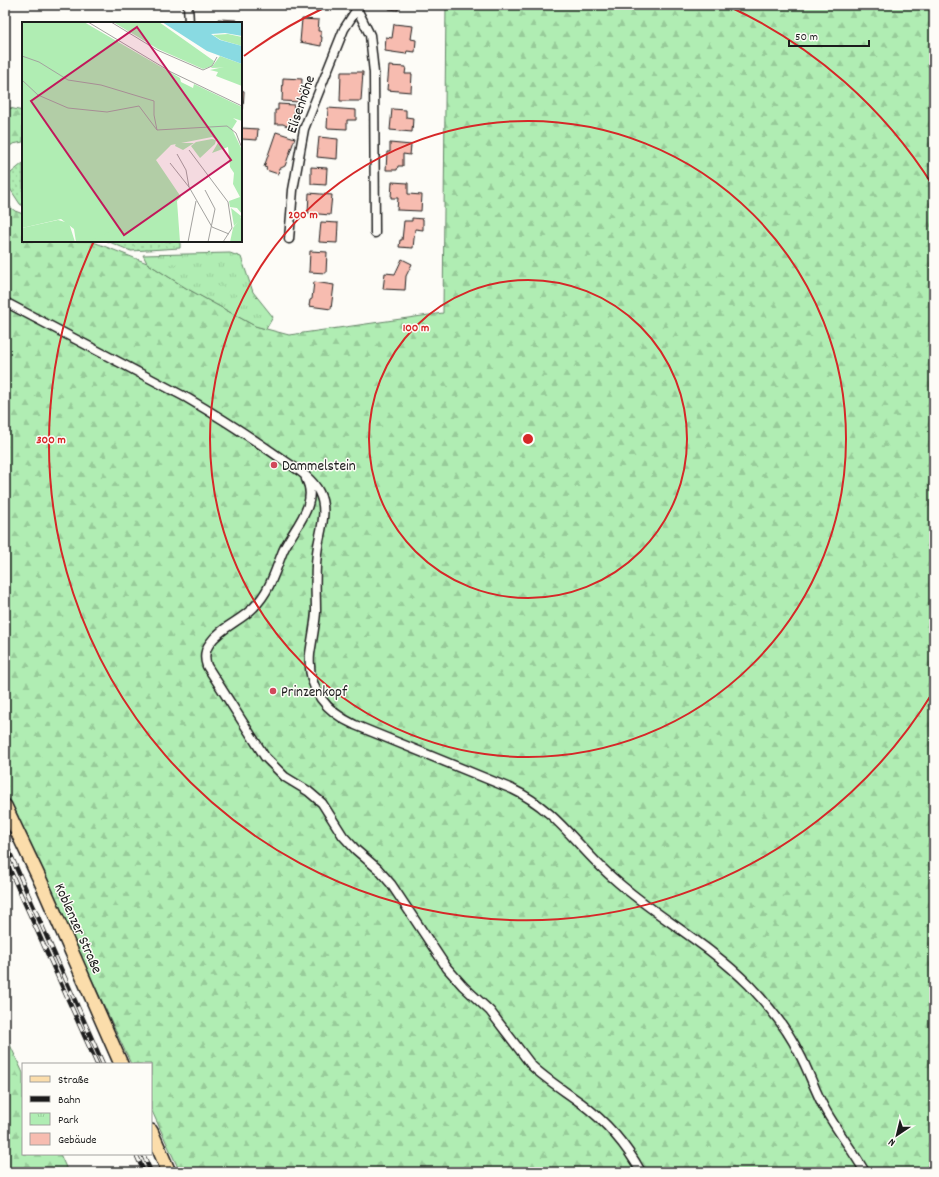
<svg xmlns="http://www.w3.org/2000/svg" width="939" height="1177" viewBox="0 0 939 1177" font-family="Dekko,sans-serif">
<defs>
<pattern id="grass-dots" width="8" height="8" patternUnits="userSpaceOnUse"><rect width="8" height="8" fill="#b0edb3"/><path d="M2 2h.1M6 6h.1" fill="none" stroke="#97cb99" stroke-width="1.8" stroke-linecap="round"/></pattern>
<pattern id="forest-firs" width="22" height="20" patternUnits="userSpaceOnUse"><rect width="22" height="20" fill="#b0edb3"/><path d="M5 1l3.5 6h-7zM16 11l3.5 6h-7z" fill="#97cb99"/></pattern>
<pattern id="park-tufts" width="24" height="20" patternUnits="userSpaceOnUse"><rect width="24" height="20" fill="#b0edb3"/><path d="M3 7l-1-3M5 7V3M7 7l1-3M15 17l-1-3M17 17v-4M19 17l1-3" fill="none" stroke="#97cb99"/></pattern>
</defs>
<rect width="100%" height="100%" fill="#fdfcf7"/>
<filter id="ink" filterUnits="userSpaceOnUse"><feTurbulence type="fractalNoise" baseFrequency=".025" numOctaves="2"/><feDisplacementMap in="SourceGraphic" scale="8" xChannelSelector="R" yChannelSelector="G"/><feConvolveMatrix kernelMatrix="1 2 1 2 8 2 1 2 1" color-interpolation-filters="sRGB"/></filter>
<g filter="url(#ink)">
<path fill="url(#grass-dots)" stroke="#668468" d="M23,163V206L20,204L5,181V178Z
M107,241H180V248L131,251Z"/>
<path fill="url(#forest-firs)" stroke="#668468" d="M446,5H934V1172H180L151,1109V1064H131L5,791V203L15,211L23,214V241H91L147,263L186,288L255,326L289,335L443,313Z
M5,107L23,111V142L13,144L5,149Z
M5,1034L23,1073V1154H60L68,1172H5Z"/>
<path fill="url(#park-tufts)" stroke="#668468" d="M230,253L241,257L253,292L273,317L266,329L255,326L186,288L147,263L143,255Z"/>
<path fill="#f7bcb0" stroke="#1c1c1c" d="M389,5H399L398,10L389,9Z
M218,19L237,20L236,23H218Z
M302,19L319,20L318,31H321V37H322L321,46L300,42Z
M394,24L413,26L411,39L416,40L415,52L407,51L406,54L385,51L386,37L392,38Z
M389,66L406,67L405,74H412L411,92L387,90Z
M341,72H363L361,101H340Z
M283,78L302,79L301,102L282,101Z
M241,90L244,91L243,109H241Z
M278,104L294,105V115L299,117L293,129L283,124H275V110H278Z
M328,108L356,110V120H347V129L327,128Z
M392,109L406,110V117L413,118L412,132L390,130Z
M241,128L258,129L257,140L241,139Z
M276,132L295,138L285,166L279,169L278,174L266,170L267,168L264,167Z
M319,137L338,139L337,159L317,157Z
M390,143L411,145L410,155L403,154V166H398L397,170H386L387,152H390Z
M311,167L327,168L326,185L311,184Z
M392,182L408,183V194L422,195L421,211L397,210L398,198H391Z
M309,193L332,195L330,215L308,213Z
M412,218L423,219V230L415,229L413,248L399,247L400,240H402L404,221H412Z
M321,222L338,223L337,243L319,242Z
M310,251L327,252L326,273L309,272Z
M402,259L412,264L406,276L405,290L383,289L385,273L395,274Z
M314,282L334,285L331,309L309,306L310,300L312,299Z"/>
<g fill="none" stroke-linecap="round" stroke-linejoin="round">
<defs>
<path id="street" d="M188,5L189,23
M357,9L370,35L374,73L375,233
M289,239L293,190L304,129L344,29L357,9V5
M5,302L187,398C218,416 249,436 279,457C293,467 311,476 319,492C328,510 321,528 318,546C314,568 316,590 316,612C315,626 312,640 310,654C307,689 325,711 355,725L512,789C557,810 577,847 613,878C656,917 708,943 749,985C768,1005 787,1028 799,1053C809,1071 815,1092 826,1111C838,1132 853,1151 865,1172
M306,479C320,504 292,530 283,551C275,571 270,591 254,607C241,621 221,627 210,643C205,650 204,658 207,666L265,757L285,777L308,791L322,803L343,836L356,850L378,869L391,884L447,968L463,986L490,1011L532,1066C547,1080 565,1091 581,1103C605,1121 627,1146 641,1172"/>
<path id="primary" d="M5,806L41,882L121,1064
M151,1131L169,1172"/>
</defs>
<use href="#street" stroke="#1c1c1c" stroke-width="11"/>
<use href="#primary" stroke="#1c1c1c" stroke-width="16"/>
<use href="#street" stroke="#fdfcf7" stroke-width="8"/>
<use href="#primary" stroke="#fbddab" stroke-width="13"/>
<defs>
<path id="rail" d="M5,842L103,1064
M5,859L97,1064
M136,1154L144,1172
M143,1154L151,1172"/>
</defs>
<use href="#rail" stroke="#1c1c1c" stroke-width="4.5"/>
<use href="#rail" stroke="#fdfcf7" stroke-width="3" stroke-dasharray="9" stroke-linecap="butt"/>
</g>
</g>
<g fill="none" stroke="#d62828" stroke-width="2">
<circle cx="528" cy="439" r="159"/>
<circle cx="528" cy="439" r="318"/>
<path d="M933 692A477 477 0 0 1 94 241M244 56A477 477 0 0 1 326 7M730 7A477 477 0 0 1 933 186"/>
</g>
<g fill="#d1495b" stroke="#fdfcf7" stroke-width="1.5">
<circle cx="274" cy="465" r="4"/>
<circle cx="273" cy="691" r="4"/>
</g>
<g text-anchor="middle" stroke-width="3" stroke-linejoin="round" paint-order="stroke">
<g font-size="15" fill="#1c1c1c" stroke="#fdfcf7">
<text transform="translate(300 104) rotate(-71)" y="5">Elisenhöhe</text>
<text transform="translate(79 928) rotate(66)" y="5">Koblenzer Straße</text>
</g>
<g font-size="15" fill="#1c1c1c" stroke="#fdfcf7" text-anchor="start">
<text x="282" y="470">Dammelstein</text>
<text x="281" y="696">Prinzenkopf</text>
</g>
</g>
<g transform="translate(22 22)">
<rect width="220" height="220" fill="#fdfcf7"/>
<path d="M198,34L220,42V45L189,46ZM190,117L194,118L193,122L178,136L169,124L174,120ZM209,186L219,194L218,198L212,204Z" fill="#b0edb3"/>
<path d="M0,0H62L158,56L159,60L171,66L172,62L220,85V99L211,96L215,99L210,107L220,128V192L215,186L208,185L207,179L218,175L211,162L212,151L208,145L206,125L190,131L197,119L190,115L149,123L134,138L159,175L155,179L158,220H54L52,207L39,197L0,206ZM91,0H137L192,39L190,44L181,47L136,27ZM206,12L220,15V24L199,18L191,13ZM220,194V220H208L211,206Z" fill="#b0edb3"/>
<path d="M211,43L220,45V64L194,54L196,50L188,48ZM172,121L161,128L153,124L154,121ZM36,198L47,201L53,220H0V206ZM91,208L95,220H65Z" fill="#b0edb3"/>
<path d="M140,0H220V14L203,11L189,12L198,18L220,24V42L185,29Z" fill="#89dae2"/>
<path fill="none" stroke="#a3a29f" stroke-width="1" d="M66,0L149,50L220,84M89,0L135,28L181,48L190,44L195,35M0,34L17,40L46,58L79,63L132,79V93L135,108M0,58L16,73L46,86L85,90L117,84L135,108L205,104L214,111L220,126M167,128L206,180L210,206L201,220M155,132L164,148L167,165L190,205L207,212M148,141L167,165M183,168L193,187L186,220M166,220L174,179"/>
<path fill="#c2185b" fill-opacity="0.15" stroke="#c2185b" stroke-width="2" d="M115,5L209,138L102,213L9,79Z"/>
<rect width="220" height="220" fill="none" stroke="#1c1c1c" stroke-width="2"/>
</g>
<circle cx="528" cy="439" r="6" fill="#d62828" stroke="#fdfcf7" stroke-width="2"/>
<g font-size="12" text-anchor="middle" font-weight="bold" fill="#d62828" stroke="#fdfcf7" stroke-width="3" stroke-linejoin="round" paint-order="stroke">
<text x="303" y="218">200 m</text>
<text x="416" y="331">100 m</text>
<text x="51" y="443">300 m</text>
</g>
<rect width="939" height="1177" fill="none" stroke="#fdfcf7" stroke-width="20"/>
<rect x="10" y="10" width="919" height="1157" fill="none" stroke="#1c1c1c" stroke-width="1.5" filter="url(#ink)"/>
<rect x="22" y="1063" width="130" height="92" fill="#fdfcf7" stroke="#a3a29f"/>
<rect x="30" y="1076" width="20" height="6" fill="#fbddab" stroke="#a3a29f"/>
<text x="58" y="1083" font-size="12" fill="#1c1c1c">Straße</text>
<rect x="30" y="1096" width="20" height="6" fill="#1c1c1c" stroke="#a3a29f"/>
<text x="58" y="1103" font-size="12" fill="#1c1c1c">Bahn</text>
<rect x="30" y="1113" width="20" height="12" fill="url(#park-tufts)" stroke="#a3a29f"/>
<text x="58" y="1123" font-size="12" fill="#1c1c1c">Park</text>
<rect x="30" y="1133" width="20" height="12" fill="#f7bcb0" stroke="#a3a29f"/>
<text x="58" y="1143" font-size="12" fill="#1c1c1c">Gebäude</text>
<g transform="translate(897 1135) rotate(215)" stroke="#fdfcf7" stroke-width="3" paint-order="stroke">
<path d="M0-3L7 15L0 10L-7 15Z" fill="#1c1c1c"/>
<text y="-6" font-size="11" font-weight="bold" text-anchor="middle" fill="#1c1c1c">N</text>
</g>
<path d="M789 40v6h80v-6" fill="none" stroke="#1c1c1c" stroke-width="2"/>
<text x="795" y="40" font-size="12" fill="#1c1c1c" stroke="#fdfcf7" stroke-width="3" paint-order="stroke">50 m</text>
</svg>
